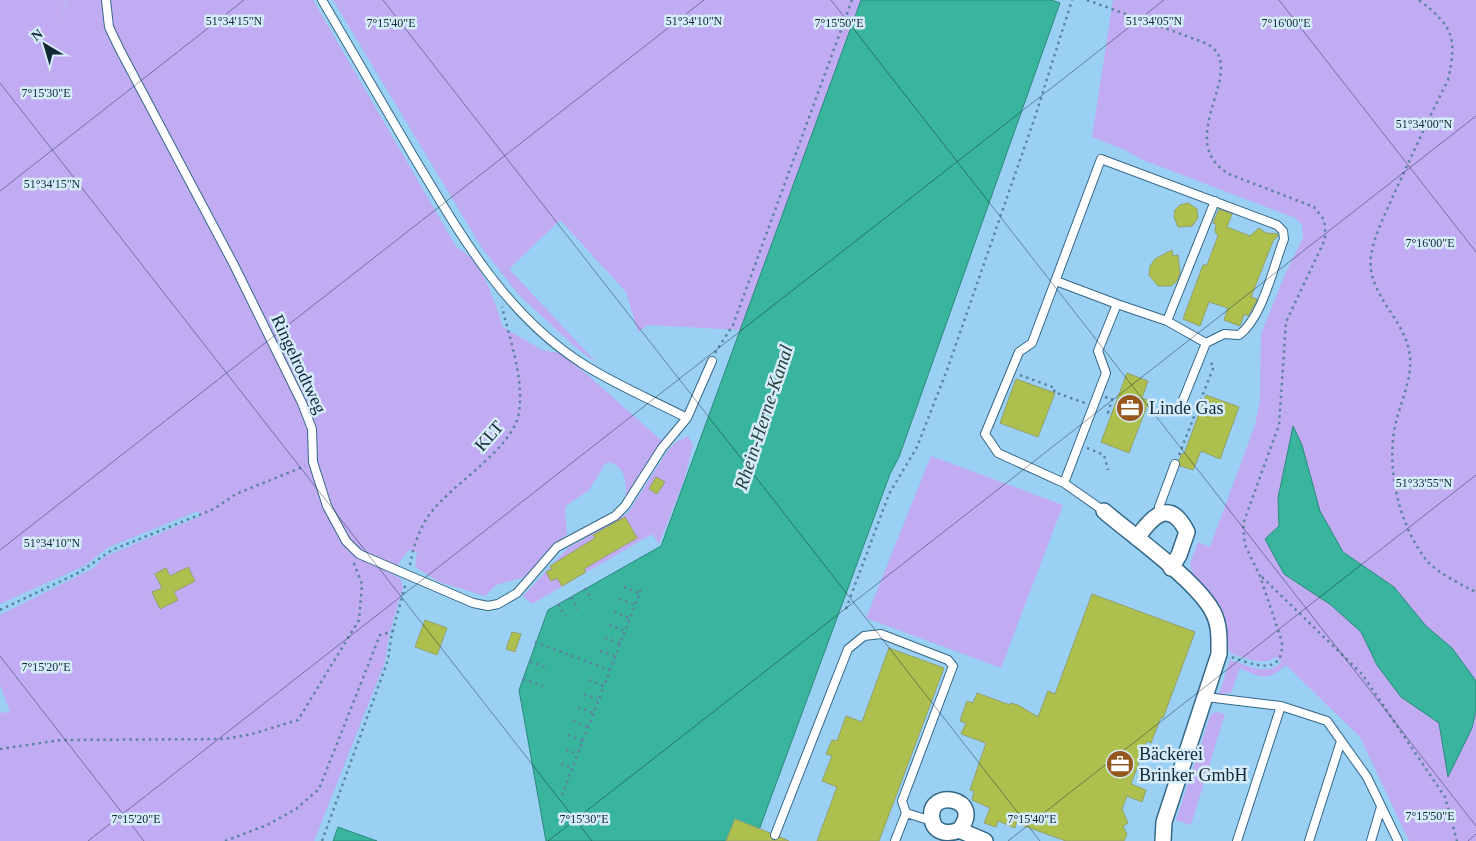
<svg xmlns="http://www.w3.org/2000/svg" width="1476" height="841" viewBox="0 0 1476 841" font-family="'Times New Roman',serif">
<rect width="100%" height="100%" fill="#9ad0f4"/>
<path fill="#c1abf3" d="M0,0H66L60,17L67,0H313L457,248C482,259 495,302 503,327L542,350L559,353L582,370L662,441L626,495C626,480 625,467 609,462L605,464L589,490L567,505L565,510L567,534L544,554L525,577L496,585L485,596L439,582L417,568L415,567L417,552L408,550L397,566L380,559L377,566L400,578L403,587L389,635L385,662L314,841H0V713L10,712L0,685V615L94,568L104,557L201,516L198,511L109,547L84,566L0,604Z
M333,0H861L741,330L648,325L638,332L626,292L560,220L509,269L597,363L575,347L520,296L482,248Z
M1113,0H1476V681L1452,648L1426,626L1394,587L1343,552L1320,511L1302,445L1293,427L1278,498L1279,526L1331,605L1361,632L1377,665L1401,697L1439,723L1472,728L1476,710V841H1409L1360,737L1286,665C1268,682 1261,678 1240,668L1231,693L1219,694L1230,660C1247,665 1268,677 1281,662L1276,657C1262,667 1245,657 1230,653C1225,637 1229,622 1219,604C1210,590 1192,581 1190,564L1198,542L1210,547L1255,425L1260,400L1261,334L1286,272L1303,238L1302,225L1295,218L1143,160L1123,149L1092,137Z
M688,436L693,445L684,480L659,544L652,534L532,604L523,596L568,548L628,513L668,450L676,442Z
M931,456L1063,505L1001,668L866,618Z
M1217,712L1225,714L1191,825L1176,820L1211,714Z"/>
<path fill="#39b49d" stroke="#2d8a7e" d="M861,0H1051L1060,3L899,457L890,474L755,841H546L519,690L548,610L661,546Z
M1293,426L1302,445L1320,511L1343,552L1394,587L1426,626L1452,648L1476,681V710L1472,728L1448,777L1439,723L1401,697L1377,665L1361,632L1331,605L1284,574L1265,539L1279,526L1278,498Z
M338,827L377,841H333Z"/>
<path fill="#adc04e" stroke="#95a06a" d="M1188,203L1197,209L1198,218L1192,226L1178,227L1174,217L1175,210L1180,205Z
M1219,209L1232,214L1227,227L1250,236L1259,228L1266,233L1278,234V236L1273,241L1251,297L1257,299L1256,302L1248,316L1244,314L1240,326L1224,320L1228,308L1209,302L1200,326L1183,319L1203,265H1207L1218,236L1215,232L1216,224L1213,223Z
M1172,250L1173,256L1178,255L1180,273L1177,281L1171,286H1158L1149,275L1150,266L1155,259Z
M1127,373L1148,381L1142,398L1149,401L1129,453L1101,442Z
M1016,379L1055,393L1038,437L1000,423Z
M1206,395L1239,407L1220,459L1201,451L1193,470L1180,466L1179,460L1182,453L1184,454Z
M656,477L665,482L657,494L649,489Z
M625,517L637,538L592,564L584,569L586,572L562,586L557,578L551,581L546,572L552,569L550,566L595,538L593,535Z
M188,567L195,581L174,592L178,600L160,609L152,592L162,588L155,574L166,568L170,576Z
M1092,594L1195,632L1163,718L1161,717L1151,743L1147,741L1131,784L1146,790L1142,802L1127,796L1122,809L1128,823L1123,826L1127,834L1124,841H1066L1016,823L1015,828L998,821L996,827L984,823L990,808L972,800L974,791L970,790L986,743L961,734L966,723L960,721L967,701L973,703L977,693L1010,705L1011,703L1018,705L1038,717L1048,691L1055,694Z
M425,620L447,628L437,655L415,647Z
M512,632L521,634L515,652L506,649Z
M889,648L944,668L879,841H817L837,787L822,781L832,756L826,754L832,740L837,741L846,716L862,722Z
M735,819L770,833L773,840H776L780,837L789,841H726Z"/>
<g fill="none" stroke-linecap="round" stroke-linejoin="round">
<defs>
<path id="service" d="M106,0L109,27L120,50L234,265L302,403L312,429L313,462L327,506L346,541L359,554L473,603L488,606L498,604L517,593L557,547L615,516L625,506L662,448L687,418L712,361
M322,0C352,51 382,102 412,154C459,232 504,314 583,364C614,384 654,401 687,418
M1056,281L1117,304
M1167,321L1215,201
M1183,400L1206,343
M1064,483L1106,373L1098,351L1117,304L1167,321L1206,343L1224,334L1239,335C1263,317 1273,267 1284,239L1283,231L1277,225L1101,159L1032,343L1019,352L985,434L998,453L1064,483L1104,511
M1160,513L1159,507L1175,464
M1206,697L1281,706L1327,721L1367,777L1398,841
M775,835L848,649L864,636L881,634L948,660L953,666L902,801L906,813L932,821
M895,841L906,813
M1237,841L1281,706
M1309,841L1341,741
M1371,841L1381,807"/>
<path id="minor" d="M1104,511C1133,536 1197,581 1213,612C1220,625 1219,640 1219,654L1164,822L1163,841
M1137,538C1153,515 1170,498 1187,532L1179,555L1171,568
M959,830C986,798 926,787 932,819C934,833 948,835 959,830L985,841"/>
</defs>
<use href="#service" stroke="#346888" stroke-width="10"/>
<use href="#minor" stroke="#346888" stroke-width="18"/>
<path stroke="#5d849e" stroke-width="2.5" stroke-dasharray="2.5 4" stroke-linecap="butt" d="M1087,0L1203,42C1256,64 1169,139 1229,174L1314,207L1324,220L1325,228V239L1320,250L1286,322L1279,425L1243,524L1245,545L1260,576L1282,642C1284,678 1252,664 1231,657
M1419,0C1454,27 1457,38 1448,80C1429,118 1411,157 1393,196C1385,215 1374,235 1371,256C1366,295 1406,319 1410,356C1412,379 1401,401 1396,422C1385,467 1399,527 1428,562C1437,572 1463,586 1476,592
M715,353L733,325L852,0
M1020,375L1055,388L1054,392L1085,403
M1105,397L1112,399L1108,413L1111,414
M1087,448L1104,455L1108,470
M1179,455L1214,366L1208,360
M410,565C413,547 419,530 429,515C451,484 514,449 519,412C524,378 510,340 502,307
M1262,577L1362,674L1445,797L1457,841
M624,587L639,593
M585,588L592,600
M571,597L578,609
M619,599L635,605
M558,604L565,616
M846,609L889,494L917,447L947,370L1035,117L1072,0
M0,610L78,573L112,550L214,509L236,494L305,466
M614,612L629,618
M609,625L625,631
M605,638L620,643
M535,642L610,670
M600,651L615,656
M530,662L549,668
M523,679L543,686
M589,680L604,686L642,587
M584,694L597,699
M578,707L593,713
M573,721L588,727
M568,735L583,741
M0,749L61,740L225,739L252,734L298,720L359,620L362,584L353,561
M566,750L578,754
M561,764L572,768
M562,795L604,686
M225,841L267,825L296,809L319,789L380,635L393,631
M322,841L388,660L391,638L406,582"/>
<use href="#service" stroke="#fff" stroke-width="8"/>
<use href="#minor" stroke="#fff" stroke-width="15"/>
</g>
<path fill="none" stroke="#122835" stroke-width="1" stroke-opacity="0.45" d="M383,0L1040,841M831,0L1476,826M1279,0L1476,252M0,83L592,841M0,191L244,0M0,550L704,0M0,656L144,841M88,841L1164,0M548,841L1476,116M1008,841L1476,475M1468,841L1476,834"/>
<defs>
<symbol id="office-disc" viewBox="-11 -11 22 22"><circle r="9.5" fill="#975820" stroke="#d7ecfb"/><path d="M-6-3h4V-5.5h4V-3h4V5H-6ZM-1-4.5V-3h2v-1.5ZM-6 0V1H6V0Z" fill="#fff"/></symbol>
</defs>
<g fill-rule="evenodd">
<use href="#office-disc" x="1114" y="392" width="32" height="32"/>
<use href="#office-disc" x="1104" y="748" width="32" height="32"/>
</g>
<g text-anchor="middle" stroke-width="5" stroke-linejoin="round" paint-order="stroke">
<g font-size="18" fill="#122835" stroke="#d7ecfb">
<text transform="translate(299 364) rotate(65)" y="6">Ringelrodtweg</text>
<text transform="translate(489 436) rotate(-49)" y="6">KLT</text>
</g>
<g font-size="18" fill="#122835" stroke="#d7ecfb" text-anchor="start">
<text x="1149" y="414">Linde Gas</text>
<text x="1139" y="760">Bäckerei<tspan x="1139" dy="21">Brinker GmbH</tspan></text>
</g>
<g font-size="19" font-style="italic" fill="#27413b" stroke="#d7ecfb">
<text transform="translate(763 417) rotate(-72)" y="7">Rhein-Herne-Kanal</text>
</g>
</g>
<g font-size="12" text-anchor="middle" fill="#122835" stroke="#d7ecfb" stroke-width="5" stroke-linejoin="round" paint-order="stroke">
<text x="694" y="25">51°34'10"N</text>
<text x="1154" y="25">51°34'05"N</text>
<text x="234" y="25">51°34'15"N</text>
<text x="391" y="27">7°15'40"E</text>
<text x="839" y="27">7°15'50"E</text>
<text x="1286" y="27">7°16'00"E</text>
<text x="46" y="97">7°15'30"E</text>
<text x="1424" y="128">51°34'00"N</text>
<text x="52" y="188">51°34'15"N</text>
<text x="1430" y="247">7°16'00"E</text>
<text x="1424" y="487">51°33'55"N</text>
<text x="52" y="547">51°34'10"N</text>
<text x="46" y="671">7°15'20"E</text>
<text x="1430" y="820">7°15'50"E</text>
<text x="136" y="823">7°15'20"E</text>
<text x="584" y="823">7°15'30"E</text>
<text x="1032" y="823">7°15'40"E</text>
</g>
<g transform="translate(45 45) rotate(322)" stroke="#d7ecfb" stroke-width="4" paint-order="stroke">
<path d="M0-4L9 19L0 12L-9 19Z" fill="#122835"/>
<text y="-8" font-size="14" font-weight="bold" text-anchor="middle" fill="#122835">N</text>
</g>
</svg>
